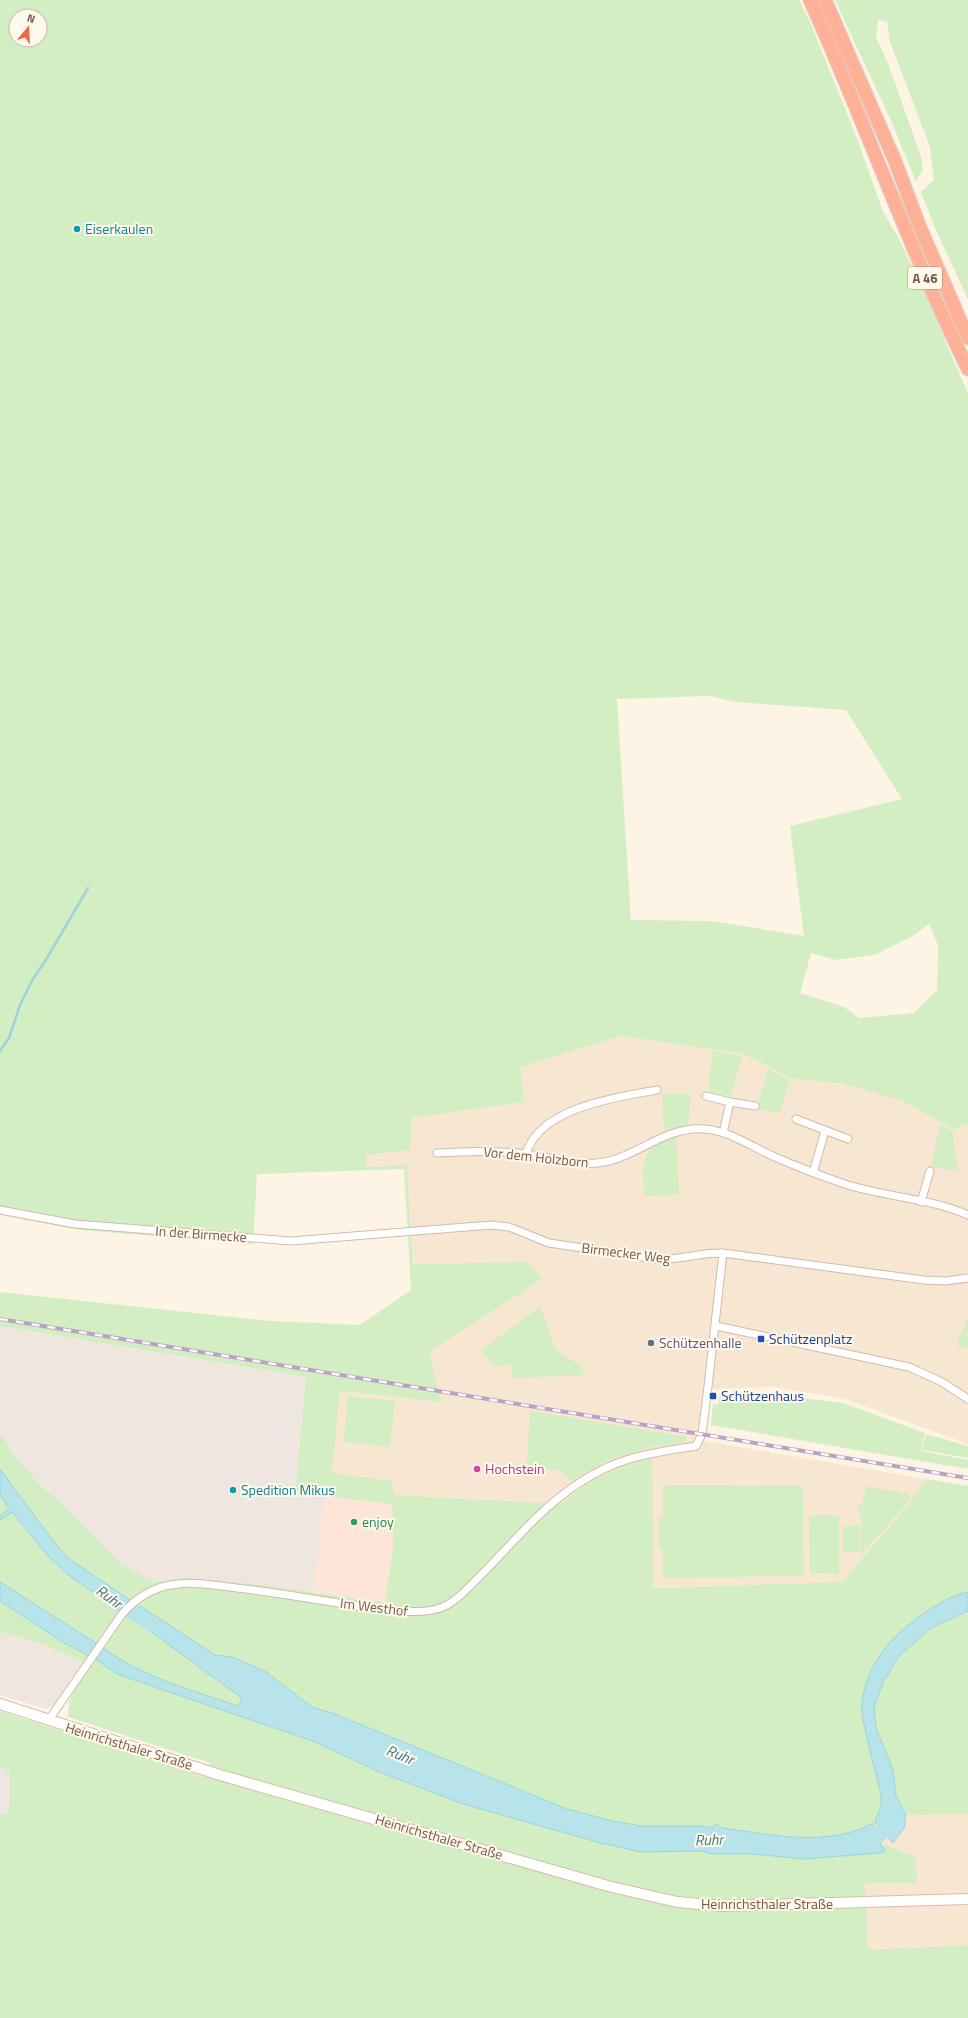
<svg xmlns="http://www.w3.org/2000/svg" width="968" height="2018" viewBox="0 0 968 2018" font-family="'Titillium Web',sans-serif">
<rect width="100%" height="100%" fill="#fef4e5"/>
<path fill="#f7e6d2" d="M621,1036L744,1054L793,1079L839,1083L900,1100L955,1130L968,1124V1444L845,1399L774,1387L712,1389L705,1441L926,1479L909,1504L842,1582L652,1588L651,1459L589,1482L560,1504L394,1495L332,1474L340,1391L441,1402L428,1352L542,1279L528,1262L413,1264L407,1165L366,1167V1155L410,1118L524,1102L520,1067Z
M952,1813L968,1814V1945L868,1951L864,1883L917,1882L916,1857L880,1843L875,1834L889,1815Z"/>
<path fill="#ffe4d8" d="M325,1496L392,1504L393,1547L386,1602L314,1592Z"/>
<path fill="#eee6df" d="M0,1326L306,1377L295,1492L325,1496L314,1592L185,1578L154,1582L120,1563L58,1500L41,1486L14,1455L0,1433Z
M0,1632L40,1643L83,1662L54,1705L46,1709L0,1695Z
M0,1767L10,1772L9,1813L0,1814Z"/>
<path fill="#d3eec2" fill-rule="evenodd" d="M0,0H799L811,24L858,141L883,212L898,237L927,298L968,394V1124L955,1130L900,1100L839,1083L793,1079L744,1054L621,1036L520,1067L524,1102L411,1118L410,1150L366,1155V1167L407,1165L413,1264L528,1262L542,1279L429,1352L441,1402L340,1391L332,1473L391,1481L394,1495L560,1504L589,1482L623,1466L652,1458L653,1588L842,1582L909,1504L926,1479L968,1486V1814L889,1815L876,1833L873,1822C839,1848 763,1833 722,1828L717,1824L711,1828L702,1826H641L613,1821L567,1809L335,1714L312,1707L232,1657L215,1655L140,1606L133,1618L242,1698L238,1706C194,1691 139,1676 102,1647L117,1674L315,1742L377,1771L463,1804L597,1842L640,1852L700,1851L713,1854H754L885,1851L880,1843L916,1857L917,1883H865L868,1950L968,1945V2018H0V1814L9,1813L10,1772L0,1767V1711L206,1777L210,1763L68,1717L69,1701L85,1670L102,1641L83,1662L40,1643L0,1632V1433L14,1455L41,1486L58,1500L120,1563L154,1582L185,1578L253,1584L385,1602L393,1547L392,1504L295,1493L306,1377L0,1326V1292L271,1321L360,1325L411,1290L404,1169L257,1174L253,1244L80,1230L0,1215ZM16,16H40V40H16ZM710,696L736,702L846,710L902,799L790,826L804,936L711,921L631,920L617,699ZM929,924L938,945L937,990L914,1013L859,1018L844,1007L800,993L811,953L836,960L874,955L911,937Z
M835,0H968V299L935,228L921,192L934,180L930,147L890,42L887,22L878,19L876,37L888,63L921,157L923,170L916,182L893,125Z
M713,1051L742,1056L730,1097L708,1091Z
M768,1069L790,1080L779,1114L757,1108Z
M662,1094H691L688,1125L664,1131Z
M940,1125L953,1132L958,1171L931,1167Z
M676,1136L679,1194L645,1197C642,1162 639,1149 676,1136Z
M540,1307L556,1350L582,1367L584,1375L513,1378L510,1364L494,1367L481,1350Z
M968,1318V1349L956,1344Z
M720,1394L775,1395L843,1403L925,1433L921,1451L968,1460V1469L711,1425L713,1403L718,1405Z
M348,1396L395,1401L390,1447L344,1442Z
M530,1411L686,1437L684,1442L652,1447L610,1459L570,1481L563,1471L527,1468Z
M926,1434L968,1446V1458L922,1450Z
M663,1485L803,1486L804,1576L663,1578V1550L659,1545V1520L663,1514Z
M867,1486L909,1494L908,1502L861,1555V1515L857,1511L858,1507L862,1503Z
M809,1515H839V1574L810,1573Z
M843,1526H860V1552H843Z"/>
<path fill="#b7e3ea" stroke="#9cd3dd" d="M0,1469L54,1542L69,1559L130,1600L122,1612L71,1577L49,1557L12,1512L0,1520V1516L9,1508L0,1495Z
M0,1582L99,1645L91,1657L64,1643L0,1601Z
M968,1592V1611L931,1628L899,1656L883,1682L874,1708L876,1728L893,1770L896,1796L906,1815L904,1828L893,1843L875,1822C876,1817 879,1812 881,1807C883,1796 876,1774 873,1763C869,1746 864,1729 862,1712C860,1678 884,1643 910,1624C926,1611 947,1596 968,1592Z
M140,1606L215,1655L232,1657L266,1672L312,1707L335,1714L567,1809L613,1821L641,1826H702L711,1828L717,1824L722,1828C769,1834 829,1848 873,1823L875,1834L885,1851L879,1853L804,1859L754,1854H713L700,1851L640,1852L597,1842L463,1804L377,1771L315,1742L117,1674L94,1658L102,1647C139,1676 194,1691 238,1706L242,1698L132,1618Z"/>
<g fill="none" stroke-linecap="round" stroke-linejoin="round">
<path stroke="#9cd3dd" stroke-width="2.5" d="M0,1051L9,1038L20,1005L33,979L47,958L88,888"/>
<path stroke="#b7e3ea" stroke-width="15" d="M113,1600L152,1624
M856,1842C874,1839 890,1834 889,1813"/>
<defs>
<path id="minor" d="M706,1096L730,1102L723,1133
M730,1102L755,1106
M796,1119L848,1139
M437,1153C467,1151 496,1150 525,1154C549,1157 572,1165 597,1163C635,1160 662,1126 705,1129C730,1131 752,1147 775,1157C798,1167 821,1176 845,1184C885,1197 929,1198 968,1215
M526,1154C539,1108 616,1097 657,1090
M813,1173L825,1131
M921,1202L930,1171
M0,1210L75,1224L291,1241L491,1225L509,1227L549,1243L656,1259C679,1261 700,1252 723,1253L924,1280L946,1281L968,1278
M716,1326L909,1367L942,1382L968,1399
M48,1721L122,1614C135,1599 150,1589 170,1585C192,1581 215,1585 237,1588C290,1594 343,1605 396,1611C413,1612 432,1613 447,1605C460,1598 471,1585 481,1575C512,1544 540,1509 576,1485C617,1457 649,1453 696,1446L702,1434L707,1395L723,1253"/>
<path id="secondary" d="M0,1704L220,1775L608,1886L677,1902L724,1906L968,1899"/>
<path id="motorway" d="M810,0C865,122 909,249 968,369
M825,0L895,161L919,225L968,338"/>
</defs>
<use href="#minor" stroke="#d1bba9" stroke-width="9"/>
<use href="#secondary" stroke="#d7bea9" stroke-width="12"/>
<use href="#motorway" stroke="#dcd4cf" stroke-width="15"/>
<use href="#minor" stroke="#fff" stroke-width="7"/>
<use href="#secondary" stroke="#fff" stroke-width="10"/>
<use href="#motorway" stroke="#feb196" stroke-width="13"/>
<defs>
<path id="rail" d="M0,1319L968,1478"/>
</defs>
<use href="#rail" stroke="#b7a2ca" stroke-width="4"/>
<use href="#rail" stroke="#fff8ed" stroke-width="2.5" stroke-dasharray="8" stroke-linecap="butt"/>
</g>
<g fill="#0f9aa8" stroke="#fff8ed" stroke-width="1.5">
<circle cx="77" cy="229" r="4"/>
<circle cx="233" cy="1490" r="4"/>
</g>
<g fill="#1a4fb4" stroke="#fff8ed" stroke-width="1.5">
<rect x="757" y="1335" width="8" height="8" rx="2"/>
<rect x="709" y="1392" width="8" height="8" rx="2"/>
</g>
<circle fill="#5c6f8a" stroke="#fff8ed" stroke-width="1.5" cx="651" cy="1343" r="4"/>
<circle fill="#d1479c" stroke="#fff8ed" stroke-width="1.5" cx="477" cy="1469" r="4"/>
<circle fill="#2e9e5b" stroke="#fff8ed" stroke-width="1.5" cx="354" cy="1522" r="4"/>
<g text-anchor="middle" stroke-width="4" stroke-linejoin="round" paint-order="stroke">
<rect fill="#fff8ed" stroke="#a28979" stroke-width="1" x="908" y="267" width="34" height="22" rx="3"/>
<g font-size="13" font-weight="bold" fill="#7a5947">
<text x="925" y="283">A 46</text>
</g>
<g font-size="14" fill="#0d838f" stroke="#fff8ed" text-anchor="start">
<text x="85" y="234">Eiserkaulen</text>
<text x="241" y="1495">Spedition Mikus</text>
</g>
<g font-size="14" fill="#7a5947" stroke="#fff8ed">
<text transform="translate(536 1157) rotate(6)" y="5">Vor dem Holzborn</text>
<text transform="translate(201 1234) rotate(4)" y="5">In der Birmecke</text>
<text transform="translate(626 1253) rotate(7)" y="5">Birmecker Weg</text>
<text transform="translate(374 1607) rotate(7)" y="5">Im Westhof</text>
<text transform="translate(129 1746) rotate(17)" y="5">Heinrichsthaler Straße</text>
<text transform="translate(439 1837) rotate(16)" y="5">Heinrichsthaler Straße</text>
<text x="767" y="1909">Heinrichsthaler Straße</text>
</g>
<g font-size="14" fill="#164399" stroke="#fff8ed" text-anchor="start">
<text x="769" y="1344">Schützenplatz</text>
<text x="721" y="1401">Schützenhaus</text>
</g>
<g font-size="14" fill="#4e5e75" stroke="#fff8ed" text-anchor="start">
<text x="659" y="1348">Schützenhalle</text>
</g>
<g font-size="14" fill="#b23c85" stroke="#fff8ed" text-anchor="start">
<text x="485" y="1474">Hochstein</text>
</g>
<g font-size="14" fill="#27864d" stroke="#fff8ed" text-anchor="start">
<text x="362" y="1527">enjoy</text>
</g>
<g font-size="15" font-style="italic" fill="#3b7b88" stroke="#fff8ed">
<text transform="translate(109 1597) rotate(36)" y="5">Ruhr</text>
<text transform="translate(400 1755) rotate(22)" y="5">Ruhr</text>
<text transform="translate(709 1840) rotate(-2)" y="5">Ruhr</text>
</g>
</g>
<g transform="translate(28 28) rotate(18)"><circle r="19" fill="#fff8ed" stroke="#cab8ab"/>
<path d="M0-3L7 15L0 10L-7 15Z" fill="#f4673f"/>
<text y="-6" font-size="11" font-weight="bold" text-anchor="middle" fill="#7a5947">N</text>
</g>
</svg>
